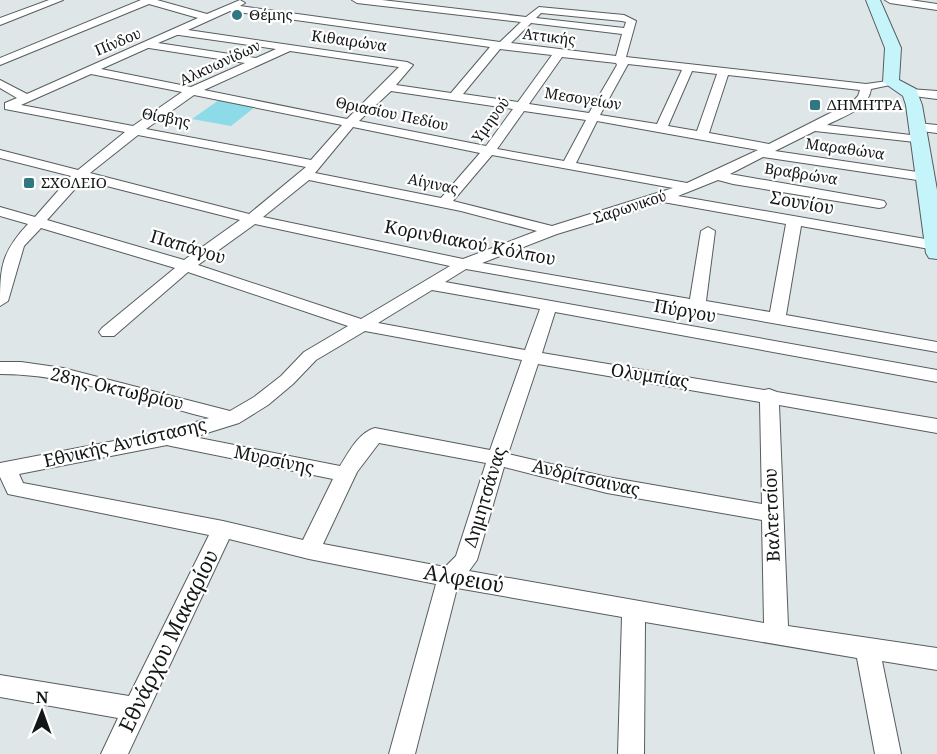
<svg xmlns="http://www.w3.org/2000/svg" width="937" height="754" viewBox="0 0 937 754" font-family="'Noto Serif',serif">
<rect width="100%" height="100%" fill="#dfe6e8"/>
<path fill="#8ddae9" d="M219,100L255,107L231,126L192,119Z"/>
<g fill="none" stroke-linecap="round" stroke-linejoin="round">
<defs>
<path id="minor" d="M49,0H63L0,25V18Z
M141,0H157L207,14L240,0L245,3L240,6L500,42L521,22L357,3L352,0H382L526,17L539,7L624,15L636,21L626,57L866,84L895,80V84L871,89C868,110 843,116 827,125L919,136L924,137L925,140L924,143L815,131L775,151L924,173L931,177L929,180L924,181L763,157L730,174L879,200L884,201L886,204L884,207L879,208L733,184L718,180L678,196L937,241V249L935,250L801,226L786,315L937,342V352L466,269L445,282L937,370V382L555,312L542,353L764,390L769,389L777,392L937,419V433L779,405L788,626L937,648V670L882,661L901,754H875L857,658L645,622L644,754H618L622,617L457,588L415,754H389L436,584L309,559L229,539L128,754H101L118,718L0,697V675L129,696L209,535L8,494L0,477V463L166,431L209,418C141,401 71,374 0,374V362H21L63,368L230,411L254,397L281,376L304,352L348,326L188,272L114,336H102L99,332L102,328L175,268L41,228L24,246L8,301L0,306C0,267 1,253 28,224L0,216V207L35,217L71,176L0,158V150L78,170L125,132L5,109V103L17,98L0,88V80L27,94L198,18L149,4L0,65V58ZM230,11L490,47L451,93L396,85L413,65L407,62L188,30ZM541,13L622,21L626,22L624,28L536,18ZM531,23L622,34L616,56L511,43ZM177,35H179L276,49L256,58L158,43ZM148,48H149L245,63L191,87L101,69ZM500,49L552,55L518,102L463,94ZM290,51L399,67L347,119L204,90ZM562,57L616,63L617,65L589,113L529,104ZM628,64L682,70L657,124L600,115ZM692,71L717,74L697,131L668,126ZM91,74L182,92L133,126L21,105ZM728,75L860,90L858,96L852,102L769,144L709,133ZM391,91L513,109L486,146L359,121ZM194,95L342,125L311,160L146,129ZM524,111L586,120L564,161L497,149ZM597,121L758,150L687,183L576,163ZM353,127L480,153L441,198L315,173ZM138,135L306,167L249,214L90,173ZM492,155L673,188L552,226L453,201ZM83,180L240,220L184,260L47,220ZM309,180L461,211L537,231L463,259L263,217ZM663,202L786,224L770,312L706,301L715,231L708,227L701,231L690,299L482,263L557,234ZM255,224L450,266L361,319L198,265ZM432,290L540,309L525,350L378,323ZM365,331L522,360L490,450L375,428C358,433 349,452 340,466L194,437L239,423L268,405L293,384L316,360ZM538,364L760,402L762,504L607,477L508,454ZM379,443L486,463L456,556L445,567L323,544L357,472ZM167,445L171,446L333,479L303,540L223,521L23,483L19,474ZM504,467L607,493L762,520L764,623L469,571L477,560Z
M885,0H910L937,4V10L890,3Z
M910,89L937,91V99L906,95L904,93Z
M917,123L937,125V133L913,130L911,127L913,124Z"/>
<path id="secondary" d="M866,0H880L901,48L899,80L916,89L922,105L937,190V259L929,258L926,253L906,105L903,96L883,82L885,48Z"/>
</defs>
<use href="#minor" stroke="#575d5f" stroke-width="2"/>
<use href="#secondary" stroke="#575d5f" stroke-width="2"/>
<use href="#minor" fill="#fff" fill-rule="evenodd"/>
<use href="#secondary" fill="#c5f4fb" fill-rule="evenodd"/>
</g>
<g fill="#307783" stroke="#fff" stroke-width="2">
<circle cx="237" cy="15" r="6"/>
<rect x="809" y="99" width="12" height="12" rx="3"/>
<rect x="23" y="177" width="12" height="12" rx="3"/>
</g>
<g text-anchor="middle" stroke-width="4.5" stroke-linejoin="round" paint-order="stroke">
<g font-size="15" fill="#141717" stroke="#fff" text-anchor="start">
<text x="249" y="20">Θέμης</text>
<text x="827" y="110">ΔΗΜΗΤΡΑ</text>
<text x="41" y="188">ΣΧΟΛΕΙΟ</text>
</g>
<g font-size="15" fill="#141717" stroke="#fff">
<text transform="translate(549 37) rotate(7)" y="5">Αττικής</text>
<text transform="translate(349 41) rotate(8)" y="5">Κιθαιρώνα</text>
<text transform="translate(118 42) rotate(-23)" y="5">Πίνδου</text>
<text transform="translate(220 63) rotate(-25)" y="5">Αλκυωνίδων</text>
<text transform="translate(583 99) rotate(9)" y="5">Μεσογείων</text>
<text transform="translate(392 114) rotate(12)" y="5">Θριασίου Πεδίου</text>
<text transform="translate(166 118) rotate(11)" y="5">Θίσβης</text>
<text transform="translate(491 120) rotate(-54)" y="5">Υμηυού</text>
<text transform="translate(845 149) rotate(8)" y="5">Μαραθώνα</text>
<text transform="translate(801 174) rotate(9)" y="5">Βραβρώνα</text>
<text transform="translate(433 184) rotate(12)" y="5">Αίγινας</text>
<text transform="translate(630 207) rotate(-18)" y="5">Σαρωνικού</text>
</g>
<g font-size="18" fill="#141717" stroke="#fff">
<text transform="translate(802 203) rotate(10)" y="6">Σουνίου</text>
<text transform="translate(470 243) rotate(11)" y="6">Κορινθιακού Κόλπου</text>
<text transform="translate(188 247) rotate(17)" y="6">Παπάγου</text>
<text transform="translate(685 311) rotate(10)" y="6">Πύργου</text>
<text transform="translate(650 376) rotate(9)" y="6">Ολυμπίας</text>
<text transform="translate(117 389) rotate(13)" y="6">28ης Οκτωβρίου</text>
<text transform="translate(125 443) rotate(-13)" y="6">Εθνικής Αντίστασης</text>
<text transform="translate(274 460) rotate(12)" y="6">Μυρσίνης</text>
<text transform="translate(586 478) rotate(13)" y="6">Ανδρίτσαινας</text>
<text transform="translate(485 497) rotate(-73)" y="6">Δημητσάνας</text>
<text transform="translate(772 515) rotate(-92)" y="6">Βαλτετσίου</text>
</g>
<g font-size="21" fill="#141717" stroke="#fff">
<text transform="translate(464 579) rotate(10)" y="7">Αλφειού</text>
<text transform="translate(169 641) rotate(-64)" y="7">Εθνάρχου Μακαρίου</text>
</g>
</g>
<g transform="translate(42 712) rotate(1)" stroke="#ffffff" stroke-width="4.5" paint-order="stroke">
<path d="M0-4.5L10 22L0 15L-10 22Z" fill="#141717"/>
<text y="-9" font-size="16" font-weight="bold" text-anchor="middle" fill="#141717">N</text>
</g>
</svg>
